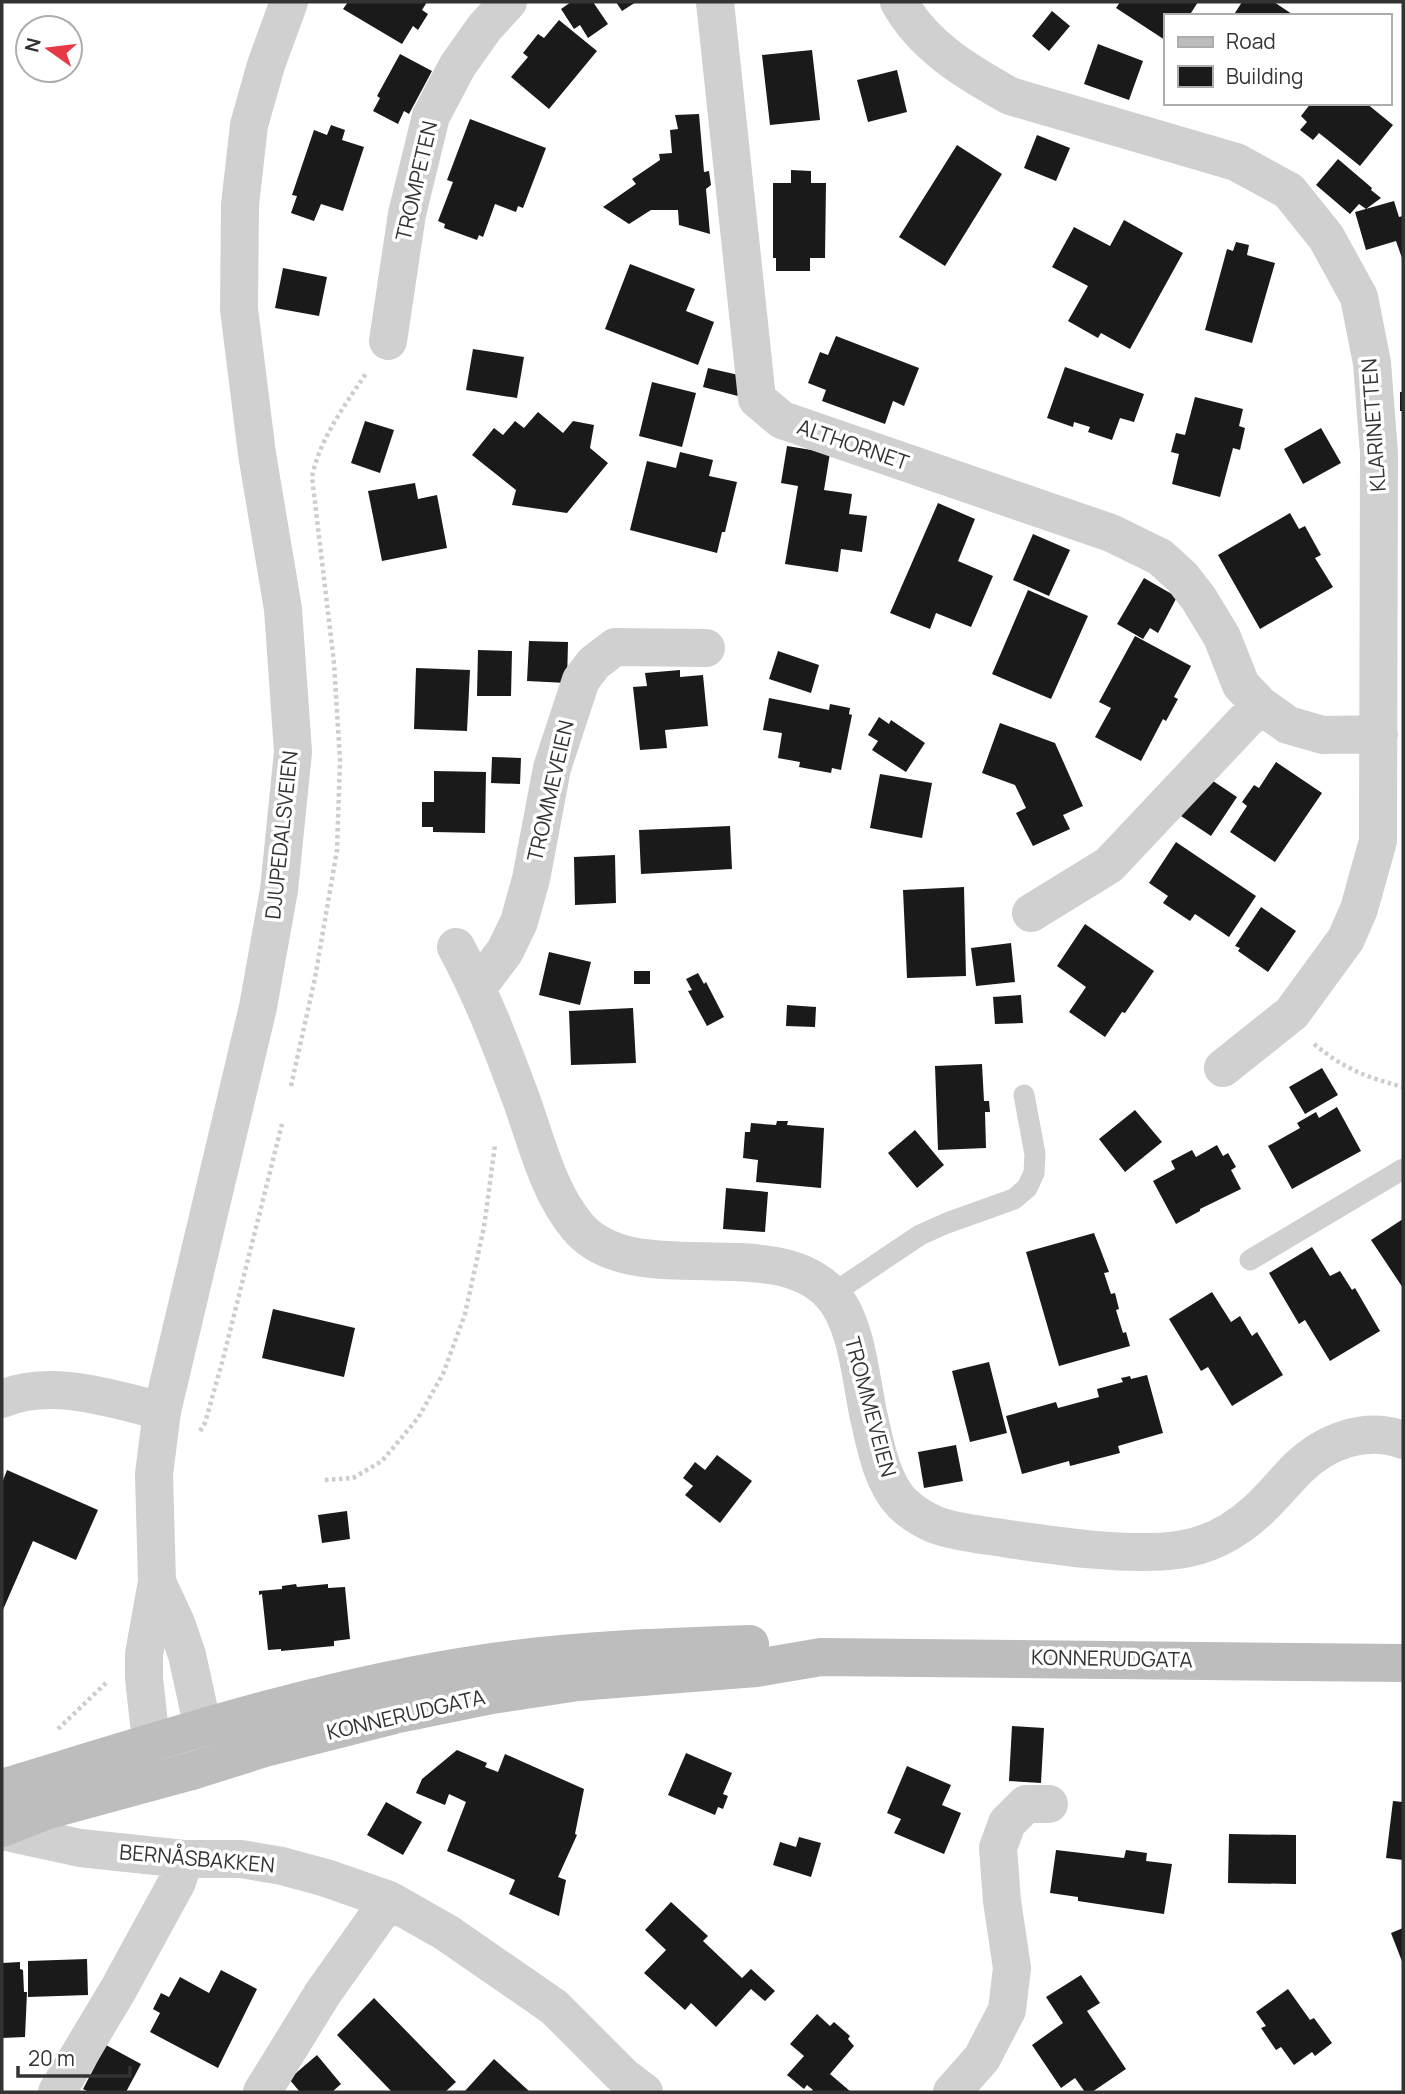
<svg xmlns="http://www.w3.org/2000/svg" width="1405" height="2094" viewBox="0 0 1405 2094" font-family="Manrope,sans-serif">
<rect width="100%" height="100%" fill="#fff"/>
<path fill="#1a1a1a" d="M348,2H427L422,10L428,14L418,30L413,26L402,44L343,9Z
M571,2H593L608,24L588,38L580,25L574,29L561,9Z
M616,2H636L622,11Z
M1120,2H1198L1189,16H1165V40L1116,8Z
M1242,2H1274L1295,16H1233Z
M1052,11L1070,26L1049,51L1032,36Z
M559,20L597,51L549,109L511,77L528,57L523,53L538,34L544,38Z
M1098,44L1143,61L1129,100L1084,84Z
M812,50L820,120L770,125L762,55Z
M400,54L432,71L409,114L404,111L398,124L373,111L380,98L377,96Z
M897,70L907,112L868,122L857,80Z
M1311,103H1366L1393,125L1360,166L1319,133L1313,140L1300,130L1307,122L1301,116Z
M699,114L704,172L709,171L711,185L706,189L710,234L679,225L678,210H651L629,224L603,207L636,184L632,179L660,160L659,154L672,153L670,130L678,129L675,115Z
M470,119L546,148L523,208L518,206L516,212L495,204L483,237L479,235L477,240L444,228L445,224L438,221L453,182L447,180Z
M331,125L345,130L342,140L364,147L343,211L321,204L314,221L291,213L297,196L292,195L314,130L327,135Z
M1037,135L1070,148L1056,181L1024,168Z
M957,145L1002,174L945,266L899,237Z
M1338,159L1372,188L1371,190L1381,198L1366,209L1359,204L1350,214L1316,185Z
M791,170L811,171V183H826L825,258H810V271H776V258H773V183H791Z
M1394,201L1399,217L1403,216V261L1396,241L1366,250L1355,212Z
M1124,220L1183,253L1130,349L1101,333L1098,338L1068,321L1088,286L1052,267L1074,227L1110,246Z
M1236,242L1249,245L1247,255L1275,263L1252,343L1205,330L1227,249L1233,251Z
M630,264L695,289L686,311L714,322L698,365L605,329Z
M283,268L327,277L319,316L275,308Z
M836,336L919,368L904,406L893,401L885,424L822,401L826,390L808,383L820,352L828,355Z
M473,349L524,357L517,398L466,390Z
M1065,367L1144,394L1134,422L1120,418L1112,440L1088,432L1090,427L1074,422L1073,427L1047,418Z
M708,368L743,376L738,396L703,387Z
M652,382L696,393L682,447L639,436Z
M1400,392H1403V411H1400Z
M1195,397L1243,409L1239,426L1245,428L1240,450L1233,448L1220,497L1172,484L1179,454L1171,452L1176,433L1185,435Z
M538,412L563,433L573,421L594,425L590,448L608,463L567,513L512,505L516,490L472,455L494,428L503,435L515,421L524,428Z
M365,421L394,430L380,473L351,463Z
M1321,428L1341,463L1303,484L1284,449Z
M787,446L830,453L824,490L852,494L849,514L867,516L862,552L841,549L838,572L785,564L798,486L781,483Z
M680,452L713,460L709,476L737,482L725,532H722L717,553L630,530L647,461L676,468Z
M415,483L418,499L437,495L447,548L382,561L368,491Z
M938,503L975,519L958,561L993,576L971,627L936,613L930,629L890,613Z
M1290,513L1299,529L1305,526L1321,555L1315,558L1333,587L1260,629L1218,555Z
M1033,534L1070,550L1049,596L1013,580Z
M1144,578L1177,597L1158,633L1150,628L1143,639L1117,624Z
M1028,590L1088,616L1051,699L992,674Z
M1135,636L1191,666L1174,697L1178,699L1166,721L1163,719L1141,761L1095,737L1111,708L1099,702Z
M529,641L568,642L567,683L527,681Z
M478,650L512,651L511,696H477Z
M778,651L819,665L811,693L769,679Z
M416,668L470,670L467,731L414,729Z
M680,670V677L703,675L708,726L665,730L667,748L640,750L633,687L647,686L645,673Z
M769,698L829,710L830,704L850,708L849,714L852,715L841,770L832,768L831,773L799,767L800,762L778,758L782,733L763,730Z
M879,717L889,724L891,720L925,743L906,772L872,750L878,741L868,735Z
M1000,723L1055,743L1083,806L1063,815L1070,829L1033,846L1016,813L1026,808L1015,785L982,773Z
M492,757L521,758L520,784L491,783Z
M1276,762L1322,793L1275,862L1230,832L1247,806L1242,802L1254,785L1259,788Z
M434,771L486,772L485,833L433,832V827H422V802H434Z
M880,774L932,783L922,838L870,828Z
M1207,777L1237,797L1211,836L1181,816Z
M730,826L732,869L641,874L639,830Z
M1176,842L1256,896L1229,937L1195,914L1190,921L1163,903L1168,896L1149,883Z
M615,855L616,903L575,905L574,857Z
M964,887L966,976L907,978L903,890Z
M1261,907L1296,931L1268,972L1238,951L1240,948L1235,946Z
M1085,924L1154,971L1125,1013L1122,1012L1105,1037L1069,1012L1086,987L1057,966Z
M1011,943L1015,982L976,986L971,948Z
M549,952L591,962L580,1005L539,995Z
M634,971H650V984H634Z
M698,973L704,984L706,982L724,1017L707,1026L688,991L692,990L686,979Z
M1021,995L1023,1023L995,1024L993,997Z
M787,1005L816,1007L815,1027L786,1026Z
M633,1008L636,1063L571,1065L569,1011Z
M982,1064L984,1101H989L990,1112H985L986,1148L938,1150L935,1066Z
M1322,1068L1338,1095L1305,1114L1289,1087Z
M1337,1107L1361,1151L1292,1189L1268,1146L1300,1128L1297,1123L1316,1112L1319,1118Z
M1135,1110L1162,1142L1125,1172L1099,1139Z
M777,1121H788L787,1125L824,1128L821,1188L756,1182L758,1160L743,1158L745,1132H750L751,1123L776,1125Z
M915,1130L944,1165L917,1188L888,1153Z
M1217,1145L1223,1156L1228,1153L1236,1167L1231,1170L1241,1189L1200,1209V1211L1176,1224L1153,1181L1175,1169L1171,1161L1192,1150L1196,1157Z
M726,1188L768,1192L765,1232L723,1229Z
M1403,1219V1288L1371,1240Z
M1094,1233L1109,1272L1104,1273L1111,1294L1115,1293L1119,1309L1116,1310L1123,1333L1126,1332L1130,1346L1059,1366L1026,1252Z
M1312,1247L1330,1276L1340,1271L1352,1290L1355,1288L1380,1331L1330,1361L1305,1320L1299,1324L1269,1273Z
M1212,1292L1231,1322L1240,1316L1252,1336L1257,1332L1283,1375L1232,1406L1208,1367L1201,1371L1169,1319Z
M273,1309L355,1328L344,1377L262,1358Z
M989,1362L1007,1433L970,1442L952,1371Z
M1147,1375L1163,1433L1118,1446L1120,1453L1070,1466L1069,1461L1022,1474L1006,1416L1056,1402L1058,1408L1099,1397L1097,1389L1123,1382L1121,1378L1130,1376L1131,1379Z
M956,1445L963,1481L924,1488L918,1452Z
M717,1455L752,1481L720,1523L685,1495L693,1486L683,1478L695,1462L705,1470Z
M7,1470L98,1510L76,1560L33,1541L2,1612V1483Z
M347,1511L350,1539L322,1543L318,1515Z
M296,1584L297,1587L328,1584V1588L345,1587L350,1639L334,1641V1646L281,1651V1649L268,1650L262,1594L259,1595V1591L282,1589V1586Z
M1012,1726L1044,1728L1041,1783L1009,1781Z
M457,1750L487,1763L485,1767L498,1772L505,1754L584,1789L575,1834L577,1835L558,1877L566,1880L559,1916L509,1894L515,1880L447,1851L466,1802L449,1794L445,1805L416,1793L422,1779Z
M686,1753L732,1773L723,1794L728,1796L723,1809L718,1807L715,1815L668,1795Z
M907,1766L951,1785L942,1805L961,1813L944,1854L894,1833L901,1819L887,1813Z
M1393,1801L1403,1802V1860L1386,1858Z
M386,1802L422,1822L403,1855L367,1835Z
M1229,1834L1296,1835V1884L1228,1883Z
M799,1837L821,1843L811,1877L773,1865L780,1842L796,1847Z
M1056,1850L1124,1858L1126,1850L1147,1853L1146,1861L1172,1864L1164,1914L1078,1901V1897L1050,1893Z
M671,1902L708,1936L703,1941L742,1978L751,1969L775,1991L765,2001L751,1989L716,2027L691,2003L685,2010L644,1973L666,1950L645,1930Z
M1403,1928V1964L1391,1933Z
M87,1959L88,1995L28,1997V1961Z
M20,1962V1969L23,1970L24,1992H27L25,2037L2,2038V1963Z
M221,1970L257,1989L218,2068L150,2032L160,2013L153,2009L161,1993L169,1997L180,1977L209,1993Z
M1081,1975L1100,2003L1087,2011L1126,2069L1092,2092H1085L1075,2078L1061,2088L1032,2045L1063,2023L1046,1997Z
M1288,1989L1310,2020L1314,2018L1332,2043L1315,2056L1312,2052L1294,2065L1281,2047L1276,2050L1261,2028L1266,2026L1256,2012Z
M374,1998L456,2082L445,2092H392L337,2035Z
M817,2014L830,2026L834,2022L850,2036L848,2039L854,2046L830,2074L851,2092H811L813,2090L807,2085L804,2089L787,2075L804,2056L790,2044Z
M106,2045L141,2064L126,2092H89L83,2089Z
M317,2055L341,2084L332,2092H300L289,2079Z
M494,2059L530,2092H464Z"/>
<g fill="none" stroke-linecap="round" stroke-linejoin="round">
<path stroke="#cdcdcd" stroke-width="4.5" stroke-dasharray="3.5 3.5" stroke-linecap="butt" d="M1314,1044C1344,1069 1366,1077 1403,1087
M291,1086L315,978L337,850L340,760L334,663L312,477C320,438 345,405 367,372
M200,1431L205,1423L223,1359L282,1124
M325,1480L353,1478L382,1461L418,1418L443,1374L465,1314L484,1227L495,1145
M58,1729L107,1682"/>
<path stroke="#d0d0d0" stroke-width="21" d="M1250,1260L1403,1169
M832,1294L920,1235L947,1223L1014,1199L1027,1188L1034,1173L1035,1154L1024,1095"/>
<path stroke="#d0d0d0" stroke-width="38" d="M715,2L757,399L782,420L1111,533L1160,557L1182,577L1199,599L1222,637L1241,685L1260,705L1288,725L1323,735L1379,734
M899,2C923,46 967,72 1010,96L1236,162L1289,191L1326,237L1359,297L1372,363L1379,453L1378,841L1359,909L1346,939L1292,1013L1223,1068
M388,341L407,214L431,116L458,65L485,27L508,2
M1031,913L1109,865L1260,705
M456,947C482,995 501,1045 520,1096C536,1139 547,1190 577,1226C631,1293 773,1230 831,1294C858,1322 861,1385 870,1422C876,1449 883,1483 902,1503C912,1513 924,1520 936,1525C955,1532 976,1534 996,1537C1050,1545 1124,1557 1178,1550C1207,1546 1234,1532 1256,1512C1271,1499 1284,1482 1298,1468C1326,1441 1366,1426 1403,1440
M478,987L505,951L519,922L531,879L552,768L581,680L594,663L615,647L706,648
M2,1399C52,1378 112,1399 162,1411
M2,1831L80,1848L184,1859H241L282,1866L326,1878L389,1900L447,1933L554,2007L623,2076L644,2092
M57,2092L118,1990L177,1882L184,1859
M262,2092L323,1993L389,1900
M952,2092L982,2058L1007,2010L1012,1968L1002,1901L998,1848L1007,1823L1026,1804H1049"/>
<path stroke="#d0d0d0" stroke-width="38" d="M157,1582L176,1623L187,1655L203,1728L200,1751L192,1771L173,1764L156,1742L149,1724L144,1678V1654L157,1582L154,1474L162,1411L258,1007L279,890L293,752L283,609L257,454L239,309L240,205L249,125L266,65L289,2"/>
<path stroke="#bdbdbd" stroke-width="38" d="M2,1788C160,1740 321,1687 485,1663C573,1650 661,1647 750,1644
M2,1828L45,1811L192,1771L268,1747L394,1715L492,1695L578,1682L756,1668L821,1657L1403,1663"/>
</g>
<g text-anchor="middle" stroke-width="7" stroke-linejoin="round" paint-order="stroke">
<g font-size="21" fill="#333" stroke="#fff">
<text transform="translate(417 181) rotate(-77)" y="7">TROMPETEN</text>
<text transform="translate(1374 425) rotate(-94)" y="7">KLARINETTEN</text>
<text transform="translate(853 445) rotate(19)" y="7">ALTHORNET</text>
<text transform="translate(551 791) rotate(-77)" y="7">TROMMEVEIEN</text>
<text transform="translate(282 835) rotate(-84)" y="7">DJUPEDALSVEIEN</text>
<text transform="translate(870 1407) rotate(75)" y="7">TROMMEVEIEN</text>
<text transform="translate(1112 1659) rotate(1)" y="7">KONNERUDGATA</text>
<text transform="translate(406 1715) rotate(-13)" y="7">KONNERUDGATA</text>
<text transform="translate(197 1859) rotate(5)" y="7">BERNÅSBAKKEN</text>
</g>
</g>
<rect width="1405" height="2094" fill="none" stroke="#333333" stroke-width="7"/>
<rect x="1164" y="14" width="228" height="91" fill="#ffffff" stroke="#adadad" stroke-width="2"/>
<rect x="1178" y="37" width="35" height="10" fill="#bdbdbd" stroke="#adadad" stroke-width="2"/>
<text x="1226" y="49" font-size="21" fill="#333333">Road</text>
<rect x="1178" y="66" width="35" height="21" fill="#1a1a1a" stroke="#adadad" stroke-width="2"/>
<text x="1226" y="84" font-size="21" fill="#333333">Building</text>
<g transform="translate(49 49) rotate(284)"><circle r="33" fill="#ffffff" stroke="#adadad" stroke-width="2"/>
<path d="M0-5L12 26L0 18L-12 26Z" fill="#e63946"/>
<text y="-10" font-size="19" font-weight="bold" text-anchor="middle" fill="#333333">N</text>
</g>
<path d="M18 2066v10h112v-10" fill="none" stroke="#333333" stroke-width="3.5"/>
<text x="28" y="2066" font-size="21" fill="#333333" stroke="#ffffff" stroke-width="5" paint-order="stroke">20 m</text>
</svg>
